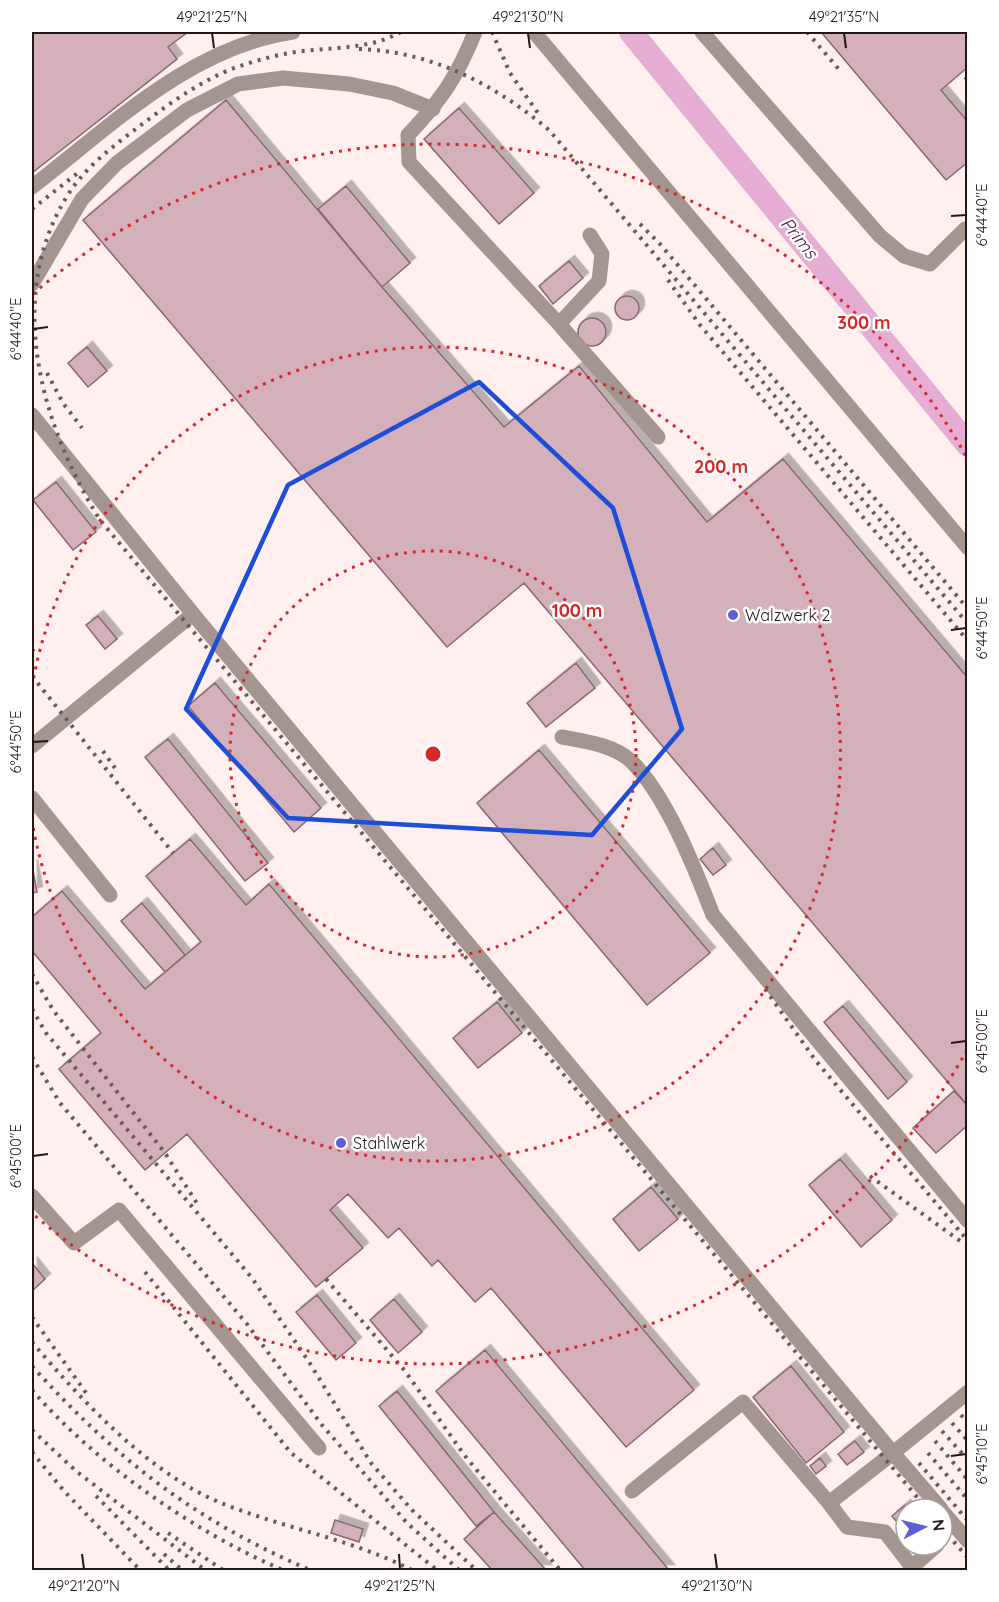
<svg xmlns="http://www.w3.org/2000/svg" width="999" height="1602" viewBox="0 0 999 1602" font-family="Quicksand,sans-serif">
<defs>
<filter id="shadow"><feDropShadow dx="5.5" dy="-5.5" stdDeviation="0" flood-color="#0004"/></filter>
</defs>
<rect width="100%" height="100%" fill="#ffefee"/>
<g fill="none" stroke-linecap="round" stroke-linejoin="round">
<path stroke="#e5add3" stroke-width="24" d="M631,32L968,445"/>
</g>
<path fill="#d4b0ba" stroke="#886771" stroke-width="1.5" filter="url(#shadow)" d="M32,32H188L168,47L177,59L32,173Z
M821,32H968V67L941,90L968,122V162L946,180Z
M226,100L382,287L504,427L579,366L707,522L783,459L968,678V1106L524,583L447,647L83,220Z
M459,108L534,193L499,224L424,139Z
M346,186L410,263L382,287L318,209Z
M569,261L583,278L553,304L539,286Z
M615 308a12 12 0 1 1 24 0a12 12 0 1 1-24 0Z
M578 332a14 14 0 1 1 28 0a14 14 0 1 1-28 0Z
M87,347L107,371L88,387L68,363Z
M56,482L96,532L73,550L33,500Z
M98,616L117,639L105,649L86,625Z
M576,663L595,688L546,727L527,703Z
M215,683L321,808L294,832L188,706Z
M168,739L268,863L245,881L145,757Z
M539,750L710,953L647,1005L477,803Z
M190,839L246,905L269,884L694,1390L626,1447L491,1288L475,1302L438,1260L432,1266L399,1228L388,1238L348,1194L330,1210L363,1248L316,1287L187,1134L145,1170L59,1069L101,1033L32,951V917L62,891L145,989L201,942L146,876Z
M713,848L726,865L713,875L700,859Z
M32,865L37,892L32,893Z
M142,903L185,955L165,972L121,921Z
M497,1002L522,1033L478,1068L453,1038Z
M843,1006L907,1082L888,1099L824,1022Z
M954,1091L968,1106V1125L936,1153L913,1128Z
M840,1159L892,1220L861,1247L809,1185Z
M651,1187L678,1219L639,1251L613,1219Z
M32,1263L45,1279L32,1291Z
M317,1295L356,1343L336,1360L296,1312Z
M394,1299L422,1332L398,1353L370,1320Z
M485,1350L669,1570H585L436,1391Z
M791,1366L844,1432L806,1463L753,1397Z
M397,1391L494,1512L476,1526L379,1406Z
M855,1441L864,1452L847,1465L838,1454Z
M820,1458L826,1466L816,1474L810,1466Z
M905,1505L908,1509H906V1533L892,1516Z
M494,1512L546,1570H492L464,1539Z
M335,1520L363,1529L359,1542L331,1533Z"/>
<g fill="none" stroke-linecap="round" stroke-linejoin="round">
<path stroke="#a49590" stroke-width="15" d="M475,32C457,77 442,99 408,135L409,162L559,324L658,437
M534,32L968,548
M702,32L880,236L904,256L930,264L965,229L968,232
M32,187C110,127 190,47 293,32
M32,284L82,199L117,163L187,110L238,84L283,78L349,84L393,93L433,109
M559,324L599,281L602,254L590,235
M32,415L193,614
M562,737C584,741 614,745 631,761C667,796 695,869 713,915L968,1221
M32,746L193,614L893,1453L829,1503L847,1527L885,1532L912,1567L937,1545
M32,798L110,895
M32,1196L74,1243L119,1210L319,1448
M632,1491L743,1402L829,1503
M941,1509L893,1453L968,1392
M942,1511L968,1541"/>
<path stroke="#685a5a" stroke-width="4" stroke-dasharray="3 6" stroke-linecap="butt" d="M401,32C370,49 337,47 303,51C278,54 253,61 229,70C196,84 169,104 141,125C116,144 89,164 71,190C3,292 40,424 100,520L927,1509
M492,32L510,73L540,116
M807,32L842,73
M359,49C431,51 496,85 549,130L968,624
M965,77L968,80
M32,209L79,172
M640,224L660,244L968,609
M668,280L700,325L968,641
M47,373L63,403L82,428
M32,649L34,652
M32,676L173,853
M103,751L115,768
M32,974L53,1010L165,1153L198,1205
M765,989L816,1061L968,1241
M32,1009L46,1033L252,1278L309,1362L371,1463L412,1510L476,1570
M32,1057L60,1103L247,1324L322,1425L407,1523L459,1570
M870,1176L960,1241
M145,1272L291,1453L437,1570
M326,1279L405,1371L465,1456L560,1570
M32,1317L89,1397
M32,1342C83,1402 151,1476 226,1505C288,1529 353,1540 412,1570
M32,1366C116,1459 194,1520 310,1570
M32,1390C95,1463 194,1532 283,1570
M961,1415L968,1423
M952,1423L968,1441
M32,1430L76,1471L205,1570
M942,1431L968,1460
M935,1441L968,1480
M32,1452L64,1491L140,1570
M928,1453L968,1500
M919,1463L968,1521
M96,1496L169,1570
M942,1528L968,1558
M168,1533L223,1570
M164,1554L182,1570"/>
</g>
<path fill="none" stroke="#1d4ed8" stroke-width="4.5" stroke-linejoin="round" d="M479,382L613,508L682,729L592,835L288,818L186,709L288,485Z"/>
<path fill="none" stroke="#241717" stroke-width="2" d="M212,33L214,48M528,33L530,48M844,33L846,48M951,216L966,215M33,329L48,327M951,630L966,628M33,742L48,741M951,1043L966,1041M33,1156L48,1154M951,1456L966,1454M82,1554L84,1569M399,1554L400,1569M715,1554L717,1569"/>
<g fill="none" stroke="#d62828" stroke-width="3" stroke-dasharray="3 6">
<circle cx="433" cy="754" r="203"/>
<path d="M32 687A407 407 0 1 1 32 821"/>
<path d="M967 1050A610 610 0 0 1 33 1214M33 294A610 610 0 0 1 967 458"/>
</g>
<g fill="#5d5ed6" stroke="#fff" stroke-width="2">
<circle cx="733" cy="615" r="6"/>
<circle cx="341" cy="1143" r="6"/>
</g>
<g text-anchor="middle" stroke-width="5" stroke-linejoin="round" paint-order="stroke">
<g font-size="16" fill="#241717" stroke="#fff" text-anchor="start">
<text x="745" y="621">Walzwerk 2</text>
<text x="353" y="1149">Stahlwerk</text>
</g>
<g font-size="18" font-style="italic" fill="#541445" stroke="#fff">
<text transform="translate(799 238) rotate(51)" y="6">Prims</text>
</g>
</g>
<circle cx="433" cy="754" r="9" fill="#d62828" stroke="#fff" stroke-width="3"/>
<g font-size="18" text-anchor="middle" font-weight="bold" fill="#d62828" stroke="#fff" stroke-width="5" stroke-linejoin="round" paint-order="stroke">
<text x="864" y="329">300 m</text>
<text x="721" y="473">200 m</text>
<text x="577" y="617">100 m</text>
</g>
<rect width="999" height="1602" fill="none" stroke="#ffffff" stroke-width="66"/>
<g transform="translate(924 1527) rotate(83)"><circle r="28" fill="#ffffff" stroke="#a7a2a2" stroke-width="1.5"/>
<path d="M0-4.5L10 22L0 15L-10 22Z" fill="#5d5ed6"/>
<text y="-9" font-size="16" font-weight="bold" text-anchor="middle" fill="#241717">N</text>
</g>
<rect x="33" y="33" width="933" height="1536" fill="none" stroke="#241717" stroke-width="2"/>
<g font-size="15" text-anchor="middle" fill="#241717">
<text x="212" y="22">49°21'25"N</text>
<text x="528" y="22">49°21'30"N</text>
<text x="844" y="22">49°21'35"N</text>
<text transform="translate(982 215) rotate(-90)" y="5">6°44'40"E</text>
<text transform="translate(16 329) rotate(-90)" y="5">6°44'40"E</text>
<text transform="translate(982 628) rotate(-90)" y="5">6°44'50"E</text>
<text transform="translate(16 742) rotate(-90)" y="5">6°44'50"E</text>
<text transform="translate(982 1041) rotate(-90)" y="5">6°45'00"E</text>
<text transform="translate(16 1156) rotate(-90)" y="5">6°45'00"E</text>
<text transform="translate(982 1454) rotate(-90)" y="5">6°45'10"E</text>
<text x="84" y="1591">49°21'20"N</text>
<text x="400" y="1591">49°21'25"N</text>
<text x="717" y="1591">49°21'30"N</text>
</g>
</svg>
